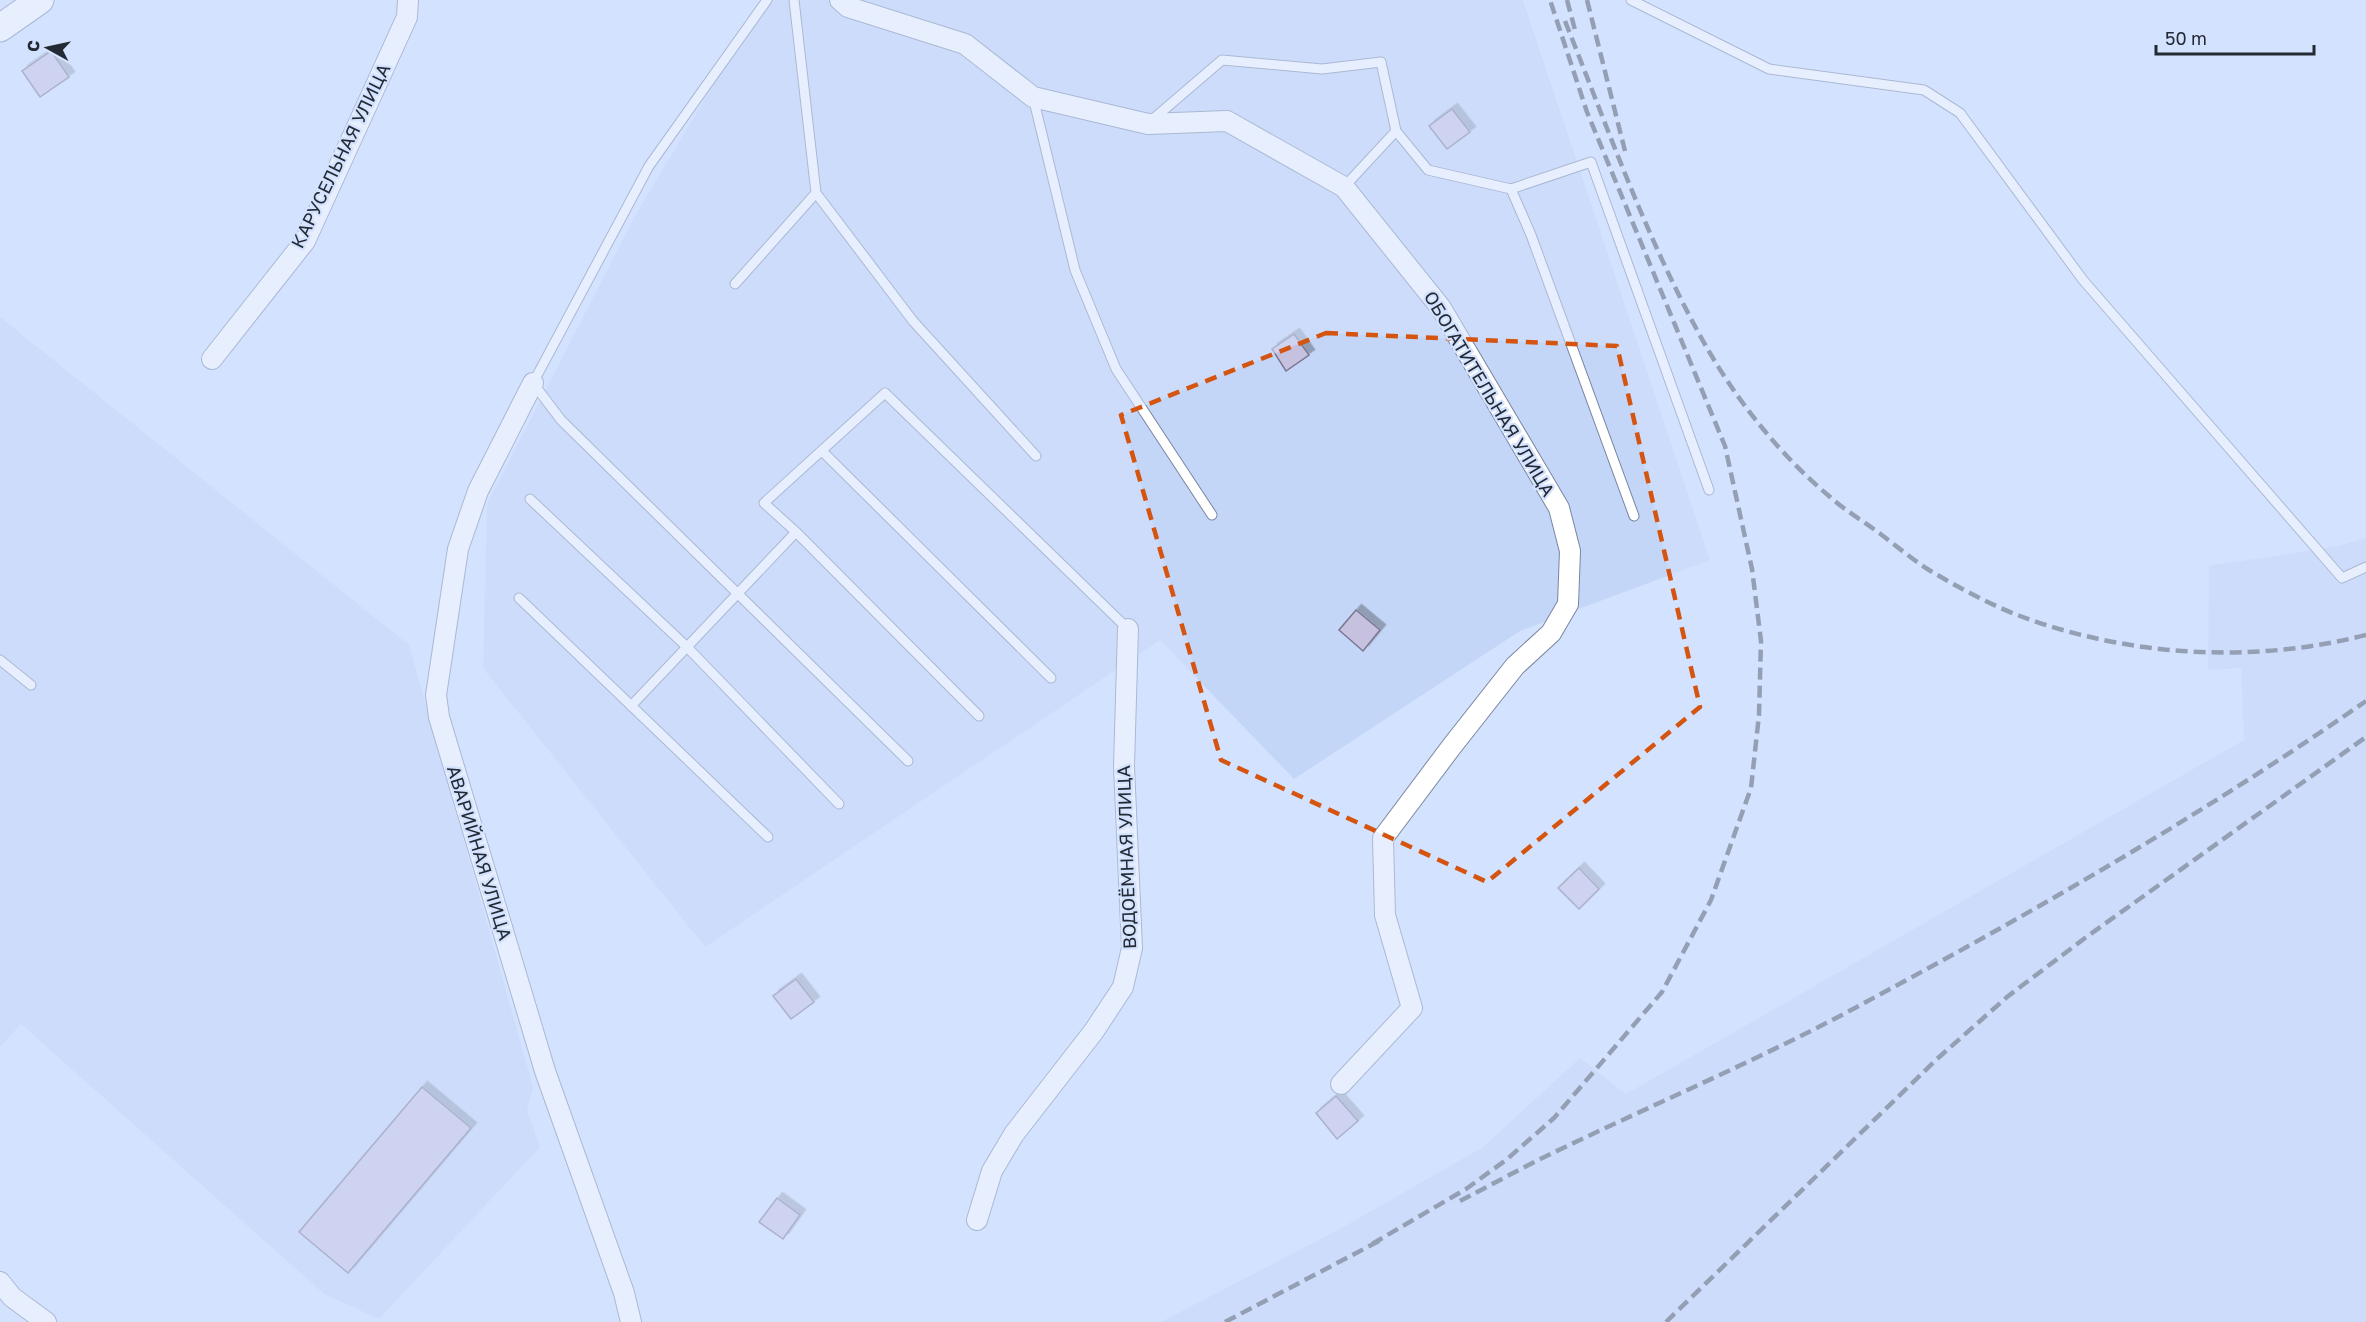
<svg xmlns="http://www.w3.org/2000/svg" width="2366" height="1322" viewBox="0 0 2366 1322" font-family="'Golos Text',sans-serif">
<defs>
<filter id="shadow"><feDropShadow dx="5.5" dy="-5.5" stdDeviation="0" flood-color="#0004"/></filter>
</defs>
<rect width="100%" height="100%" fill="#d3e2fe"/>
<path fill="#c4d6f7" d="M764,0H1523L1710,560L1520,631L1294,779L1160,640L705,947L483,668L487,504L636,214Z
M0,317L409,645L533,1087L527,1111L540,1147L379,1319L324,1294L21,1024L0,1047Z
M2366,538V1322H1161L1338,1230L1483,1147L1580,1058L1626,1094L2244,740L2241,668L2208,670L2209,566L2339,546Z"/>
<path fill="#c6c1df" stroke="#7b7691" stroke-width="1.5" filter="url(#shadow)" d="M51,51L69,77L40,97L22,71Z
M1452,109L1470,132L1447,149L1429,126Z
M1294,334L1309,355L1286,371L1272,349Z
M1356,610L1380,630L1363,651L1339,630Z
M1579,868L1599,889L1579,909L1558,888Z
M796,979L814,1002L791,1019L773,996Z
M422,1087L471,1128L348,1273L299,1232Z
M1336,1096L1358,1121L1337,1139L1316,1113Z
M777,1198L800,1215L783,1239L759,1222Z"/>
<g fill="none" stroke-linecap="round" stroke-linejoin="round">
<defs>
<path id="lane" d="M767,0L649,166L533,383L561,420L908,761
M794,0L816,193L913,321L1036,456
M1631,0L1769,69L1924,90L1960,113L2083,280L2342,578L2366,567
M1033,97L1075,270L1116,369L1212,515
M1152,120L1222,60L1322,69L1381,62L1396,131L1428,170L1511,189L1531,235L1634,516
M1344,187L1396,131
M1511,189L1591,162L1709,490
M735,284L816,193
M822,451L1051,678
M530,499L687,647L839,804
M796,532L979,716
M519,598L768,837
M0,660L31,685
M631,706L796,532L764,503L885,393L1128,629"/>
<path id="street" d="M840,0L848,7L965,44L1033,97L1148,124L1227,121L1344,187L1441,308L1559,508L1570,551L1568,604L1551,633L1515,666L1452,746L1383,838L1385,915L1412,1008L1341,1084
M212,359L305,241L407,17L408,0
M533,383L478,491L458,549L436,695L439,717L545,1071L624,1293L631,1322
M977,1220L992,1171L1014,1134L1094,1031L1123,987L1132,948L1124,766L1128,629
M0,1282L12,1297L46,1322"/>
<path id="secondary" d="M0,28L40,0"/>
</defs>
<use href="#lane" stroke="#7986a0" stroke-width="11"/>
<use href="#street" stroke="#7986a0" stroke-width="22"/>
<use href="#secondary" stroke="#7986a0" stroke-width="29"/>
<use href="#lane" stroke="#fff" stroke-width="9"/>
<use href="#street" stroke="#fff" stroke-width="20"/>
<use href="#secondary" stroke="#fff" stroke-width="27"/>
<path stroke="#474e5c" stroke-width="4.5" stroke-dasharray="12 6" stroke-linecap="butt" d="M1567,0L1575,30
M1587,0L1625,151
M1565,21C1609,131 1648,244 1707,348C1738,402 1781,456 1829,496C1843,509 1860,519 1875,530C1893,543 1910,558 1929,570C1961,589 1996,608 2031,620C2138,657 2256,663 2366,635
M1460,1201C1493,1184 1527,1165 1561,1149C1663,1100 1767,1056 1866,1002C2037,910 2207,812 2366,701
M1372,1244L1466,1189L1506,1160L1554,1118L1662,992L1711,900L1751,788L1759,715L1761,641L1752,569L1725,446L1587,112L1550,0
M1225,1322L1379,1241
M1666,1322L1937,1059L2007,997L2085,938L2366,737"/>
</g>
<path d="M0 0H2366V1322H0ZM1326,333L1617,346L1700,707L1487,882L1221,760L1121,415Z" fill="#d3e2fe" fill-opacity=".55" fill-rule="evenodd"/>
<path fill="none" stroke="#d45410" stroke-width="4.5" stroke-dasharray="12 8" stroke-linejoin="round" d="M1326,333L1617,346L1700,707L1487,882L1221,760L1121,415Z"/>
<g text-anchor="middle" stroke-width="4.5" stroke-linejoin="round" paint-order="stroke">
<g font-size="18" fill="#242a34" stroke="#d3e2fe">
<text transform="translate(341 156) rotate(-64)" y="6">КАРУСЕЛЬНАЯ УЛИЦА</text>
<text transform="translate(1489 394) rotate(59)" y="6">ОБОГАТИТЕЛЬНАЯ УЛИЦА</text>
<text transform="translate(479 853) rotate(73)" y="6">АВАРИЙНАЯ УЛИЦА</text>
<text transform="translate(1127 857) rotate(-92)" y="6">ВОДОЁМНАЯ УЛИЦА</text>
</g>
</g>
<g transform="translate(48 48) rotate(278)" stroke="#d3e2fe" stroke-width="4.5" paint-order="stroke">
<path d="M0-4.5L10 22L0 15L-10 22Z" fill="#242a34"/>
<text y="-9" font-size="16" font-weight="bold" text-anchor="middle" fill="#242a34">С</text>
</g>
<path d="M2156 45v9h158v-9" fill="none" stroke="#242a34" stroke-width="3"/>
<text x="2165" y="45" font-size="18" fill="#242a34" stroke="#d3e2fe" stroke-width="4.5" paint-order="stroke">50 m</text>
</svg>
